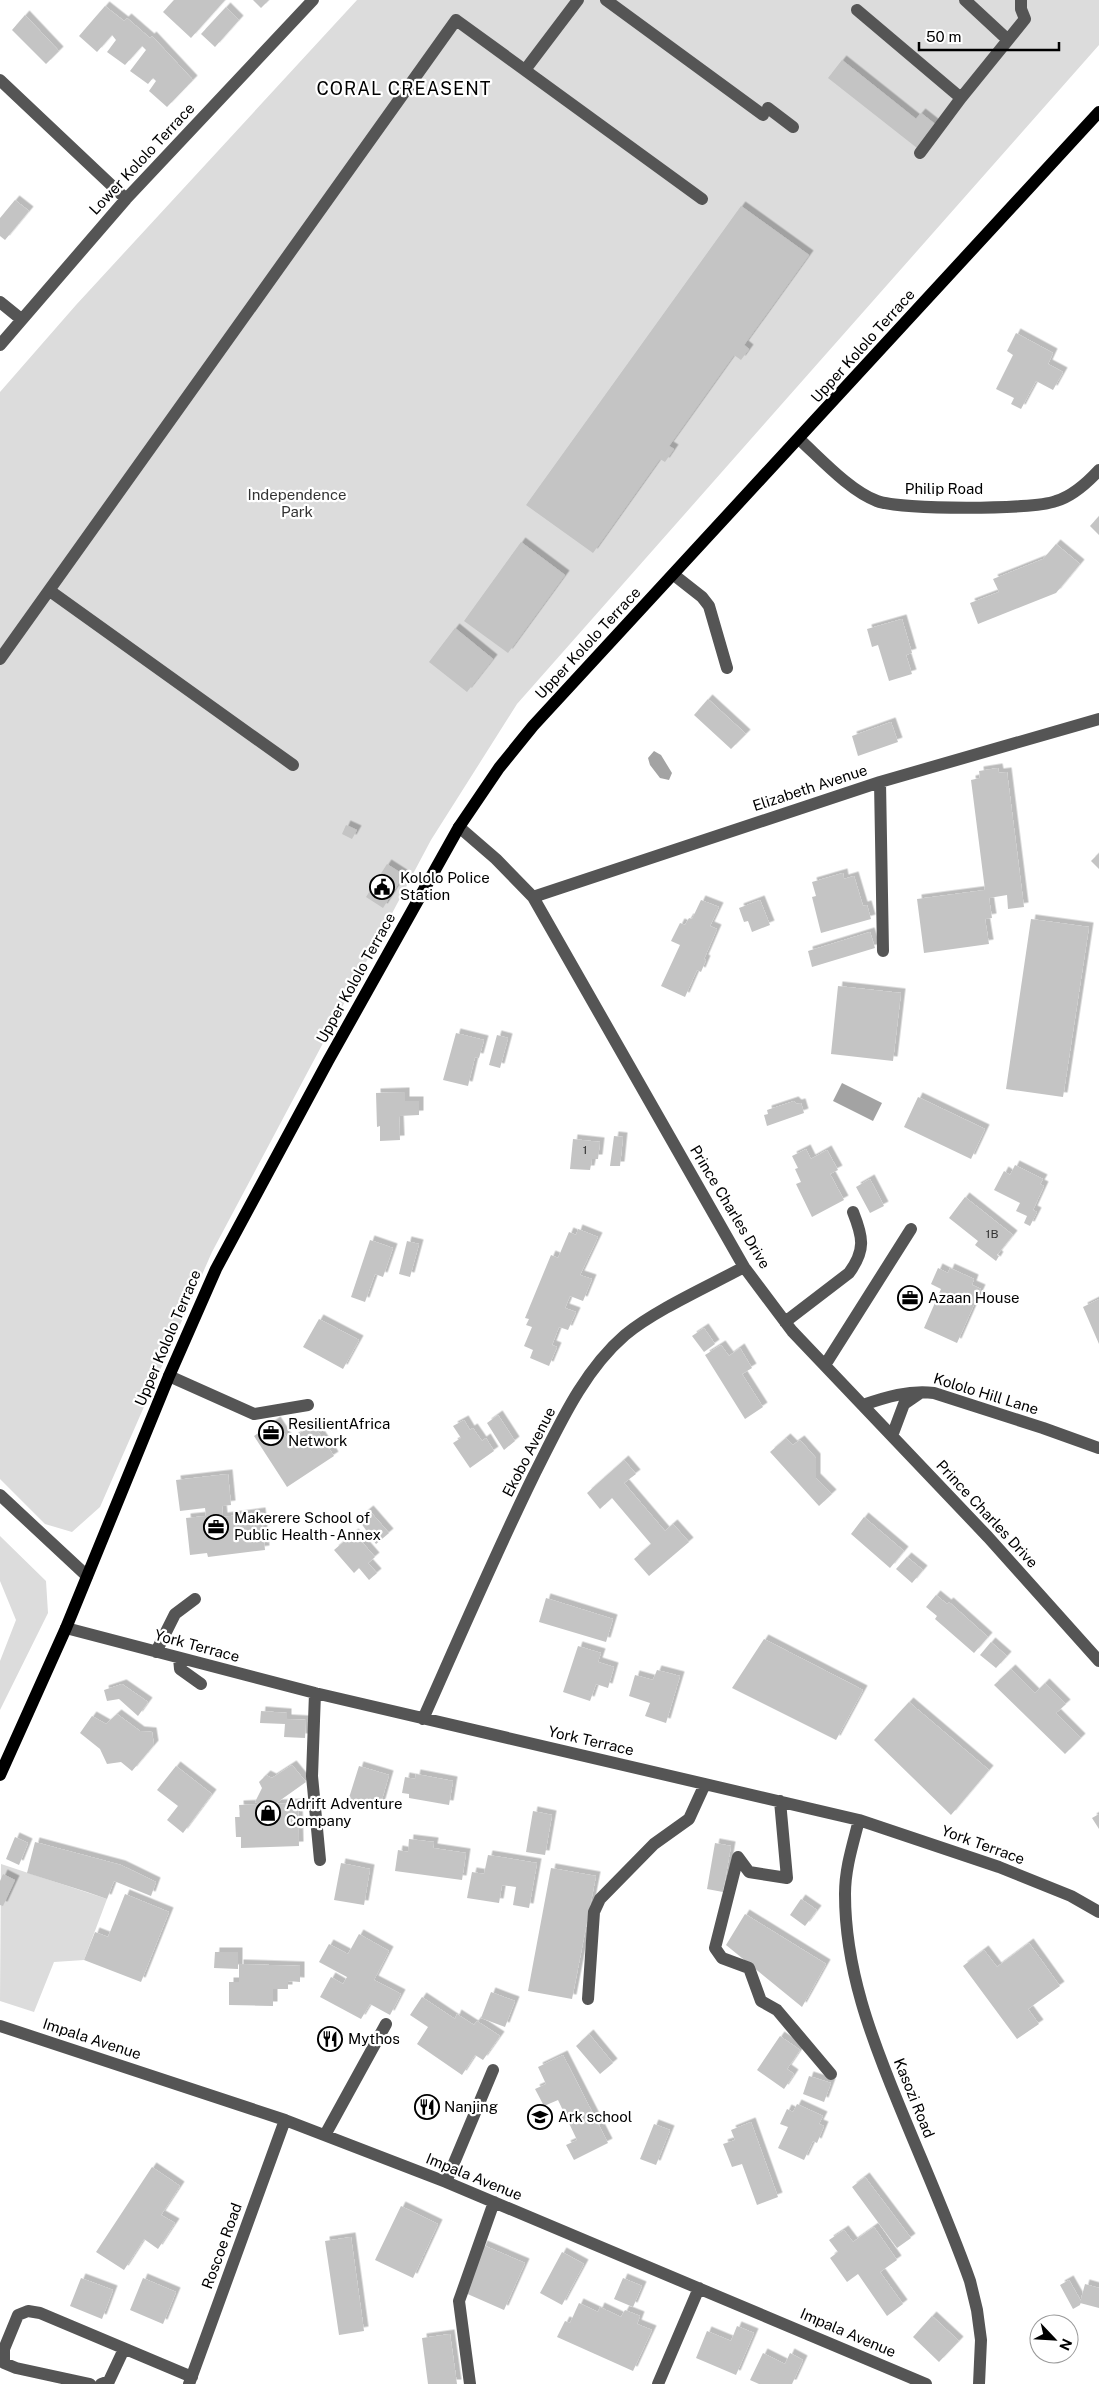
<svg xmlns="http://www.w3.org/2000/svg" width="1099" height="2384" viewBox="0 0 1099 2384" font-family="'Public Sans',sans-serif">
<defs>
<filter id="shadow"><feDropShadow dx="4.5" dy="-4.5" stdDeviation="0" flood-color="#0004"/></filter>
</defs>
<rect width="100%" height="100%" fill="#fff"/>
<path fill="#dcdcdc" d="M357,0H1099V45L517,704L431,840L212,1252L100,1507L72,1532L45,1524L0,1479V392L76,305Z
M0,1536L46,1581L48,1613L0,1710V1661L16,1620L0,1581Z
M1,1864L107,1899L84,1960L54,1962L34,2012L0,2001Z"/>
<path fill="#a3a3a3" d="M654,751L661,755L672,773L669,780L660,778L650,765L648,758Z
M842,1083L882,1103L873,1121L833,1101Z"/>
<path fill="#c4c4c4" filter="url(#shadow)" d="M174,0H225L191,38L163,12Z
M253,0H269L261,8Z
M105,6L124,21L127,18L150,38L152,36L193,80L167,107L149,91L156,81L153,78L148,84L130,71L146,50L142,46L125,65L107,52L116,40L112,35L97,52L79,36Z
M226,7L239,20L215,47L201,34Z
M25,15L59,51L46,64L12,30Z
M842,60L916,119L921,113L935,124L917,148L828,78Z
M15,200L29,211L5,240L0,236V218Z
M741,206L809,255L744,345L749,349L741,360L734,355L669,446L674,449L665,462L660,459L593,553L526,505Z
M1016,333L1053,353L1048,364L1063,372L1053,390L1036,381L1021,409L1011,404L1014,398L996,389L1013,355L1007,351Z
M1099,516V535L1090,526Z
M521,542L565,575L508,653L464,621Z
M1056,544L1080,564L1056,593L978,624L970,603L999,592L993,579L1043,559Z
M902,619L912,653L906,655L912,674L889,681L878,645L872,647L867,629Z
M455,628L493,659L467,692L429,662Z
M708,699L746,734L731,749L694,715Z
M891,722L898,742L858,756L852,736Z
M998,768L999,773L1007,772L1024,907L1008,909L1007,895L989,898L992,918L985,919L989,944L924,953L917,899L985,890L971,780L980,778L979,771Z
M346,825L357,830L352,839L342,834Z
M1099,853V869L1091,861Z
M387,864L404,875L383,908L366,897Z
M843,873L844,879L854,876L863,906L867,905L871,919L821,933L812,897L816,896L812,882Z
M701,900L719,907L710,926L717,929L704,959L706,960L701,972L697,970L685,997L661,986L680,945L671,941L680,923L685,925L689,918L692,919Z
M760,900L770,925L752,932L748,921L744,922L739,908Z
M1031,919L1089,927L1063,1097L1006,1089Z
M870,932L875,948L812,967L808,951Z
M838,986L901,993L893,1061L831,1054Z
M456,1033L484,1040L479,1058L475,1057L468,1086L443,1080Z
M497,1035L508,1038L500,1068L489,1065Z
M405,1092V1101H419V1115L399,1116L400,1140L380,1141V1126L377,1127L376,1093Z
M918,1097L985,1129L971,1159L904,1127Z
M794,1101L797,1104L801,1103L804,1113L767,1126L764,1115L768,1114L767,1110Z
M614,1136L623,1137L620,1166H610Z
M573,1139L600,1142L598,1159H592L590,1170L570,1169Z
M806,1149L811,1159L827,1150L838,1170L830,1174L844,1200L812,1217L796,1184L801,1182L795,1169L798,1168L792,1156Z
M1015,1165L1043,1179L1040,1184L1044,1186L1033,1210L1037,1212L1030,1226L1024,1223L1027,1216L1016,1211L1020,1203L994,1190L1004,1171L1010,1175Z
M870,1179L884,1206L870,1213L856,1187Z
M965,1197L1013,1235L997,1255L999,1256L996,1261L975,1245L978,1241L949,1218Z
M578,1229L598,1237L580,1275L592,1279L583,1301L570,1296L565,1308L576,1312L568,1330L559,1327L552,1345L557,1347L549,1366L530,1358L533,1350L524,1346L532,1327L526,1325L529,1319L525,1318L551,1255L558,1258L569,1232L576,1235Z
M370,1240L393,1248L383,1277L375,1274L365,1302L351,1297Z
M407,1241L419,1244L410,1277L399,1274Z
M938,1268L948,1273L950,1268L974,1279L972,1285L981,1289L957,1343L924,1328L941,1289L931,1284Z
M1099,1299V1344L1083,1307Z
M319,1319L359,1340L343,1369L303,1347Z
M704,1328L715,1344L704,1352L692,1336Z
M721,1345L729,1356L740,1348L752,1368L742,1374L763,1407L745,1419L705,1355Z
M498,1415L515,1441L504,1450L487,1423Z
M464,1420L470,1430L473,1428L482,1441L486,1438L494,1451L470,1468L453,1443L461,1438L453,1426Z
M276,1421L289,1441L313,1424L334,1456L287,1487L254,1436Z
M786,1438L793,1445L800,1440L816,1458V1478L832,1494L819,1506L770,1452Z
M624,1460L636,1474L624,1483L665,1531L673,1524L689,1542L649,1576L634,1559L651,1544L612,1498L600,1509L587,1493Z
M228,1474L231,1505L222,1506L223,1517L261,1512L265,1550L208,1557L207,1553L190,1555L186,1518L206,1516L205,1508L180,1511L176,1480Z
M369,1510L389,1533L376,1544L358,1519Z
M864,1517L904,1551L890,1568L851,1534Z
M354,1533L375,1557L368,1563L377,1573L369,1580L359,1568L354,1573L334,1550Z
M907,1557L923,1570L912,1583L896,1569Z
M936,1595L947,1604L949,1602L988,1637L974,1653L935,1619L937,1616L926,1607Z
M546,1598L613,1619L606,1642L539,1622Z
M764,1639L863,1690L836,1740L732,1688Z
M991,1642L1007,1656L996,1668L980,1655Z
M578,1646L601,1653L598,1662L614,1667L608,1688L596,1684L590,1701L563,1692Z
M1011,1669L1035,1693L1045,1683L1066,1704L1056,1713L1081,1738L1065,1754L994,1685Z
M657,1670L680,1676L666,1723L645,1716L650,1703L629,1696L635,1675L653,1680Z
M122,1684L148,1702L138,1716L119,1699L107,1701L104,1690Z
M909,1702L989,1770L951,1815L874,1740Z
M261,1711L287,1713V1719L306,1720L305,1738L284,1737L285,1724L260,1723Z
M117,1714L140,1731L152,1732L154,1745L132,1771L121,1762L107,1764L100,1749L80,1733L92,1716L106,1724Z
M292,1765L306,1782L275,1804L298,1803L299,1846L241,1848V1837H236L235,1817H240L239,1805L260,1804L255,1802L262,1788L259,1782L266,1775L272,1778Z
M176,1766L212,1794L183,1833L167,1820L178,1806L157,1790Z
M359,1766L389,1775L379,1810L348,1801Z
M416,1774L453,1781L449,1805L409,1798V1794L402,1793L405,1777L415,1779Z
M533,1811L552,1815L545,1855L526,1852Z
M1099,1814V1829L1092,1818Z
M15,1837L28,1843L19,1865L6,1859Z
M409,1839L434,1842L433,1848L466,1853L462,1880L395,1871L398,1850L408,1852Z
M35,1842L121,1865L156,1882L151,1896L114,1881L107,1899L87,1892L27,1873Z
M715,1843L731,1846L723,1892L707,1889Z
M488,1855L537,1863L529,1908L513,1905L516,1887L502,1885L499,1903L467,1898L472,1872L484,1874Z
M341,1863L370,1869L364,1905L334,1900Z
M551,1868L596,1876L572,1999L528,1991Z
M3,1874L15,1880L3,1906L0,1905V1881Z
M125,1894L169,1912L141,1982L84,1960L95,1932L108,1937Z
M801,1899L817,1910L805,1926L790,1915Z
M745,1914L826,1964L802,2007L726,1945Z
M359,1934L389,1951L374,1980L401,1994L390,2015L370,2004L361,2019L320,1997L331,1977L343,1984L347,1977L319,1962L329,1944L348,1954Z
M1029,1943L1060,1986L1028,2009L1039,2024L1017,2039L963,1966L984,1950L997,1967Z
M215,1952H238V1969L214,1968Z
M239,1964L300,1966V1982L288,1981V1989H273V2006L229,2005V1982H239Z
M491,1992L515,2001L505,2027L481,2018Z
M422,1997L455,2019L457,2014L474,2025L477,2021L500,2036L483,2060L475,2055L462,2075L417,2044L428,2027L410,2015Z
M589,2034L613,2063L600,2074L576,2046Z
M780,2036L800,2050L787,2069L794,2074L784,2089L757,2070Z
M563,2055L608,2143L574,2160L566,2145L577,2140L558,2100L544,2106L535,2089L546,2084L538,2067Z
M809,2076L831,2083L824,2102L803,2094Z
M797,2104L823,2116L819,2124L824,2126L817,2143L813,2141L804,2160L778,2148L788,2127L780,2124L787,2109L793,2112Z
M751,2122L778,2197L757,2205L742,2164L732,2167L723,2144L735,2140L731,2130Z
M654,2124L670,2130L656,2165L640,2159Z
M152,2167L180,2186L161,2215L175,2223L158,2249L144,2239L124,2270L96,2252Z
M865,2177L911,2238L897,2248L852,2187Z
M401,2206L438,2224L413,2278L375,2260Z
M874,2227L897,2260L880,2272L903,2304L887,2316L858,2274L847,2282L830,2258L838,2252L829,2240L844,2230L853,2242Z
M351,2237L364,2331L339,2335L325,2241Z
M483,2245L525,2263L504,2310L463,2292Z
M562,2252L584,2264L562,2305L540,2293Z
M81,2278L113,2290L102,2319L70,2306Z
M143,2278L176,2292L163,2324L130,2310Z
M623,2278L642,2286L633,2307L614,2299Z
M1069,2280L1081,2301L1080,2305L1073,2309L1060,2285Z
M1085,2284L1099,2288V2308L1080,2303Z
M579,2303L598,2312L600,2307L621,2317L625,2310L640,2316L637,2324L652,2330L633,2371L557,2337L565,2321L570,2323Z
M932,2316L959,2341L939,2362L913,2337Z
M737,2326L754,2333L736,2375L696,2358L707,2331L731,2341Z
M450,2334L457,2384H428L422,2338Z
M763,2353L785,2364L790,2353L803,2360L792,2384H759L750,2380Z"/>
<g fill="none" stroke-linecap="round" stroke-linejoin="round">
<path stroke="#555" stroke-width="12" d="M606,0L763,115
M965,0L1008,40
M857,10L961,98L920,153
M525,70L578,0
M0,80L126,199
M961,98L1025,19L1021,9V0
M768,108L793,127
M0,302L21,319
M0,345L126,199L313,0
M799,439C821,459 850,491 877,501C901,510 1032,510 1056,501C1073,496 1087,483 1099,470
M674,575L702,597L709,606L727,668
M50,591L293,765
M0,659L456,20L702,199
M880,782L883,951
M459,827L496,859L533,897L744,1267L792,1331L988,1537L1099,1661
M533,897L880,782L1099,719
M785,1322L849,1273C866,1250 863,1237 853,1212
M825,1365L911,1229
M169,1376L254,1414L308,1405
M863,1405C886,1397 909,1390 934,1393L1043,1428L1099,1448
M892,1436L904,1404L920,1393
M0,1495L87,1576
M66,1628L315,1693L859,1820L999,1867L1071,1896L1099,1912
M156,1652L175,1614L195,1599
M179,1658L180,1669L201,1684
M315,1693L312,1776L320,1860
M423,1719C459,1638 494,1557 533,1477C558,1428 582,1372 625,1335C655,1310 709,1286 744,1267
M780,1801L787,1878L749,1872L738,1857L715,1948L722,1958L749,1968L761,2001L777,2010L831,2074
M859,1820C853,1844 845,1868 845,1894C845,1969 871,2037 899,2105C923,2164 949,2222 970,2281L977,2310L981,2340L979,2384
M588,1999L594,1912L600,1899L654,1844L689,1819L705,1784
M0,2026L285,2120L446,2182L926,2384
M325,2135L386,2024
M446,2182L493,2070
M90,2384L16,2368L4,2363V2349L18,2315L28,2311L40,2313L192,2377
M101,2384L109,2381L124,2349
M189,2384L285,2120
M470,2384L459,2301L494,2202
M658,2384L699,2288"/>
<path stroke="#000" stroke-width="12" d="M0,1775L66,1628L169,1376L216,1269L328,1061L459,827L499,768L533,726L1099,112"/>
</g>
<defs>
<symbol id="civic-ring" viewBox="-11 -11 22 22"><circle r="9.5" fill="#fff" stroke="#000" stroke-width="1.5"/><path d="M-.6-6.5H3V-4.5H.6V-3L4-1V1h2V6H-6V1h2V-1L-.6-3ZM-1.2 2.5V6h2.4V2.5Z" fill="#000"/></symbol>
<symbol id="office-ring" viewBox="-11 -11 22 22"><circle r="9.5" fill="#fff" stroke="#000" stroke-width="1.5"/><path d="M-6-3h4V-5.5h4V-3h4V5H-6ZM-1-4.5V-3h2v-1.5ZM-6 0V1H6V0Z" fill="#000"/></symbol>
<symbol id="shop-ring" viewBox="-11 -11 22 22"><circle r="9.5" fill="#fff" stroke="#000" stroke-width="1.5"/><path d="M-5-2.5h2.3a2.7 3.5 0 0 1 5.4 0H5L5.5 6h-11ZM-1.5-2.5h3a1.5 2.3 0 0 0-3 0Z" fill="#000"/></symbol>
<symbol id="restaurant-ring" viewBox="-11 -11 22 22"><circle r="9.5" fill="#fff" stroke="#000" stroke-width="1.5"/><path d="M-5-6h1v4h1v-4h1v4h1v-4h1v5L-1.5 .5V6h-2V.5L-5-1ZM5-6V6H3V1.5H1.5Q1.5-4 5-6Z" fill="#000"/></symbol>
<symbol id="school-ring" viewBox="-11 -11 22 22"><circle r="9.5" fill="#fff" stroke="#000" stroke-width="1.5"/><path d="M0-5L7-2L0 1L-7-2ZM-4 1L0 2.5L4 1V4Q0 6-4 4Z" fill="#000"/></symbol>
</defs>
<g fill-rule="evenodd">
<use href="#civic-ring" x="368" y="873" width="28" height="28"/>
<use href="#office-ring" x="896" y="1284" width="28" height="28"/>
<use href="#office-ring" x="257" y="1419" width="28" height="28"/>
<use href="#office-ring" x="202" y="1513" width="28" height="28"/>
<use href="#shop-ring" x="254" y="1799" width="28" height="28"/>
<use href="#restaurant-ring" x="316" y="2025" width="28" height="28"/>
<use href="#restaurant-ring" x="413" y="2093" width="28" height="28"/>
<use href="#school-ring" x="526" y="2103" width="28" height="28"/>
</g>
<g text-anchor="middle" stroke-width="4.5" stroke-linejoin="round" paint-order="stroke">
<g font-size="12" fill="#313131">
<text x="585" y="1154">1</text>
<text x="992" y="1238">1B</text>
</g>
<g font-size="15" fill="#000" stroke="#fff">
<text transform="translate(142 159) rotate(-47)" y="5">Lower Kololo Terrace</text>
<text transform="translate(863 346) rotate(-48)" y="5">Upper Kololo Terrace</text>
<text x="944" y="494">Philip Road</text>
<text transform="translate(588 643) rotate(-47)" y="5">Upper Kololo Terrace</text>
<text transform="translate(810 788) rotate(-18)" y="5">Elizabeth Avenue</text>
<text transform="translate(356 978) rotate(-61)" y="5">Upper Kololo Terrace</text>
<text transform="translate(730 1207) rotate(59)" y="5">Prince Charles Drive</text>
<text transform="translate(168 1338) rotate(-67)" y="5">Upper Kololo Terrace</text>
<text transform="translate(986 1394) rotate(17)" y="5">Kololo Hill Lane</text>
<text transform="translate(529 1452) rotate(-63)" y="5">Ekobo Avenue</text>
<text transform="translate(987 1514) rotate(47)" y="5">Prince Charles Drive</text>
<text transform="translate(197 1646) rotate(15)" y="5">York Terrace</text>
<text transform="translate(591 1741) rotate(13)" y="5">York Terrace</text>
<text transform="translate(983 1845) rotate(20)" y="5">York Terrace</text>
<text transform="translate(92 2039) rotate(18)" y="5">Impala Avenue</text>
<text transform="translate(914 2098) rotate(68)" y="5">Kasozi Road</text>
<text transform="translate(474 2177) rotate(22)" y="5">Impala Avenue</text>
<text transform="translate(222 2246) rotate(-70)" y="5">Roscoe Road</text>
<text transform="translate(848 2333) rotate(23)" y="5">Impala Avenue</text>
</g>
<g font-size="15" fill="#333" stroke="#fff">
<text x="297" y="500">Independence<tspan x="297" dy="17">Park</tspan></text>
</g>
<g font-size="15" fill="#000" stroke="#fff" text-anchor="start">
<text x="400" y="883">Kololo Police<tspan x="400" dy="17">Station</tspan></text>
<text x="928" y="1303">Azaan House</text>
<text x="288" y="1429">ResilientAfrica<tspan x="288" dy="17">Network</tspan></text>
<text x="234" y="1523">Makerere School of<tspan x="234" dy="17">Public Health - Annex</tspan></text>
<text x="286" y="1809">Adrift Adventure<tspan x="286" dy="17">Company</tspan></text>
<text x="348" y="2044">Mythos</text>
<text x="444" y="2112">Nanjing</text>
<text x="558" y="2122">Ark school</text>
</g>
<g font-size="18" letter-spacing="1" fill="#000" stroke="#fff">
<text x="404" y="95">CORAL CREASENT</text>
</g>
</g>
<g transform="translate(1054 2339) rotate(115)"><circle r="24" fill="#ffffff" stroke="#999999"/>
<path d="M0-4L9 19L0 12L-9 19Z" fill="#000000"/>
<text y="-8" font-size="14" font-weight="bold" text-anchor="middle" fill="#000000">N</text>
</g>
<path d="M919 42v8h140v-8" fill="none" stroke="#000000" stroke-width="2.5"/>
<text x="926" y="42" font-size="15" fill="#000000" stroke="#ffffff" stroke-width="4" paint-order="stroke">50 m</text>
</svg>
